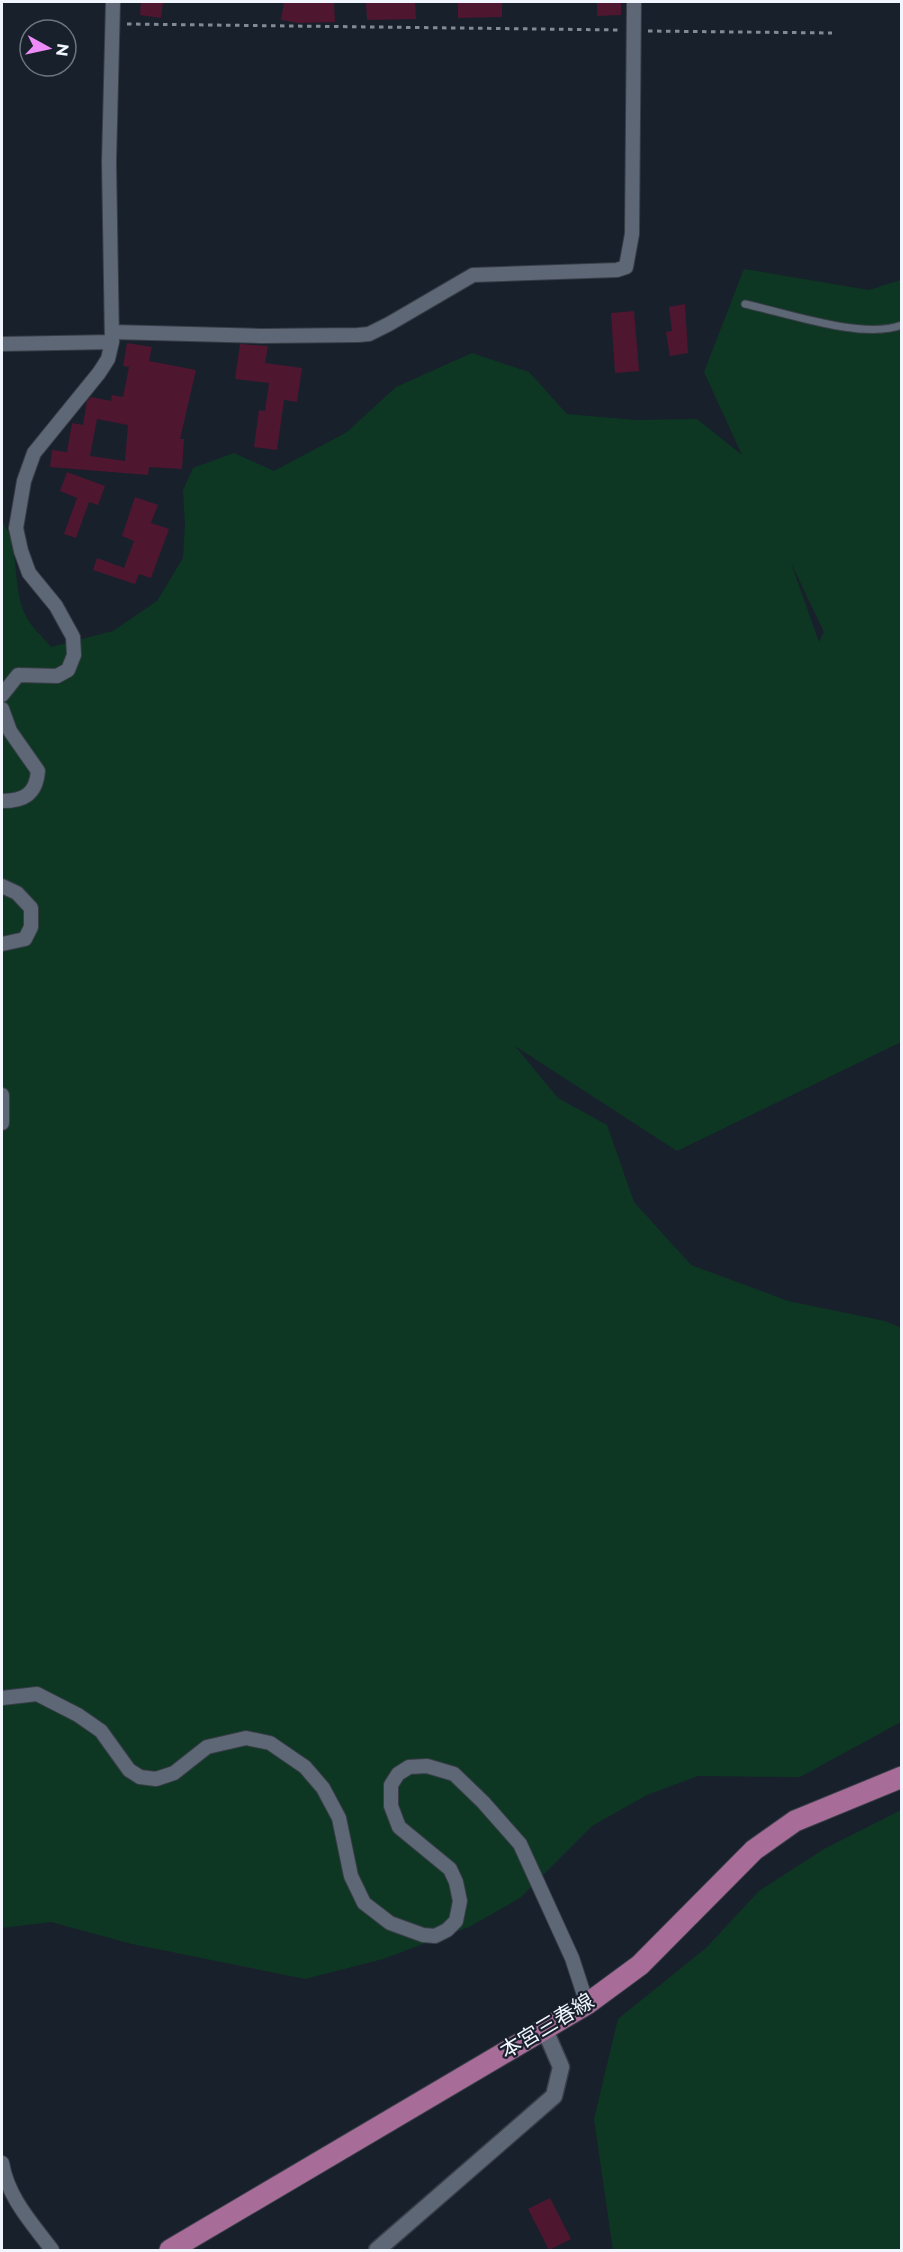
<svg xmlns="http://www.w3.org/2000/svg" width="903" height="2252" viewBox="0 0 903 2252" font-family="Montserrat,'Noto Sans JP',sans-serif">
<rect width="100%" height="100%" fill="#18202c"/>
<path fill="#0e3723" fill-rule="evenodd" d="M744,269L869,290L901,280V1042L677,1151L515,1046L558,1098L607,1125L634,1202L691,1265L788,1301L885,1321L901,1328V1722L800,1777L698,1776L647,1795L592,1826L520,1898L469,1927L383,1959L305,1979L132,1944L51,1922L2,1928V521C22,548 10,588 27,618C33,629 44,638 51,647L113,631L157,601L183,558L185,525L183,490L193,468L234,453L274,471L347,432L396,387L472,353L529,372L567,414L635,420L697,419L742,455L704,372ZM792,565L824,632L819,642L792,566Z
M901,1810V2250H613L594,2119L618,2019L706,1948L759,1891L824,1849Z"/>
<path fill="#4f1630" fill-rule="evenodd" d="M141,2H163L161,18L140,15Z
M284,2H334L335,22L299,23L281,20Z
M366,2H415L416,19L367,20Z
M458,2H502V17L458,18Z
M597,2H621V15L597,16Z
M685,304L688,353L670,356L666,332L672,331L669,307Z
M634,311L639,371L615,373L611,313Z
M127,343L152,347L149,361L196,370L180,439H184L182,469L149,467L148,475L50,467L52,450L67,452L72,423L83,425L87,401L91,397L111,401L112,395L123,397L129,367L123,366ZM97,419L128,425L125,461L90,456Z
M240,344L268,346L265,363L302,368L297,402L284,400L277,450L254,447L259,410L265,411L269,383L235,379Z
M67,472L105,486L98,505L89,502L76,538L64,534L77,498L60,491Z
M135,497L158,505L151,523L169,529L151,578L139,574L135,584L93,570L97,558L124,568L134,541L122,536Z
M550,2198L571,2239L549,2250L528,2209Z"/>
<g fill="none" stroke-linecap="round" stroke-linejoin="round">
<defs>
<path id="service" d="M745,304C787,313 863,340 902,325"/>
<path id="minor" d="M113,332L261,336L358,335L369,334L389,324L473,275L617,270L626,267L632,234L634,2
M2,344L112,342
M2,695L18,675L57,676L68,670L74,655L73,637L56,606L29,573L21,551L16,528L24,481L34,453L99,373L108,359L112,342L109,162L113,2
M2,709L10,731L38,771C36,795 23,801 2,801
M2,886L17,893L31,908V927L25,939L2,944
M2,1095V1123
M2,1698L37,1694L78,1715L101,1731L129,1770L140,1777L156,1779L174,1773L207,1747L246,1738L270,1743L305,1767L323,1788L339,1818L351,1876L364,1903L390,1923L423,1935L435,1936L447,1930L456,1921L460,1901L456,1882L450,1869L399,1827L391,1806V1785L398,1774L409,1767L427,1766L454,1774L483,1802L520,1844L572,1958L587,2004
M2,2163C8,2198 32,2223 52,2250"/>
<path id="tertiary" d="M377,2250L554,2096L561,2067L545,2030"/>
<path id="primary" d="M170,2250L587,2004L640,1965L754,1850L795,1821L902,1777"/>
</defs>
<use href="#service" stroke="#383d47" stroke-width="9"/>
<use href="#minor" stroke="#383d47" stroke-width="16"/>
<use href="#tertiary" stroke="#383d47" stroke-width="19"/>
<use href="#primary" stroke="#383d47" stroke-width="23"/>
<path stroke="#848a95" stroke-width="3" stroke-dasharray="4.5 4.5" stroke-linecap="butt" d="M127,24L621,30
M648,31L832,33"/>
<use href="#service" stroke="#5e6776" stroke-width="7"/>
<use href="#minor" stroke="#5e6776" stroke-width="14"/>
<use href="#tertiary" stroke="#5e6776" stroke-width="16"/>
<use href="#primary" stroke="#a76d98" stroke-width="21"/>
</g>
<g text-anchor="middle" stroke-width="4.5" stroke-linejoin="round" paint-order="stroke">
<g font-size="21" fill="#f0f5fe" stroke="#18202c">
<text transform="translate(547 2026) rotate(-31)" y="7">本宮三春線</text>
</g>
</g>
<rect width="903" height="2252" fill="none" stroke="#f0f5fe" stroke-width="6"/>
<g transform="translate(48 48) rotate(98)"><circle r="28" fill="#18202c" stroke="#6e7580" stroke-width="1.5"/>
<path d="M0-4.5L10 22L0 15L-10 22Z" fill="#ed8cf9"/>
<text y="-9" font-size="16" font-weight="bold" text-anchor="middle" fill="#f0f5fe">N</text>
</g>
</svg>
